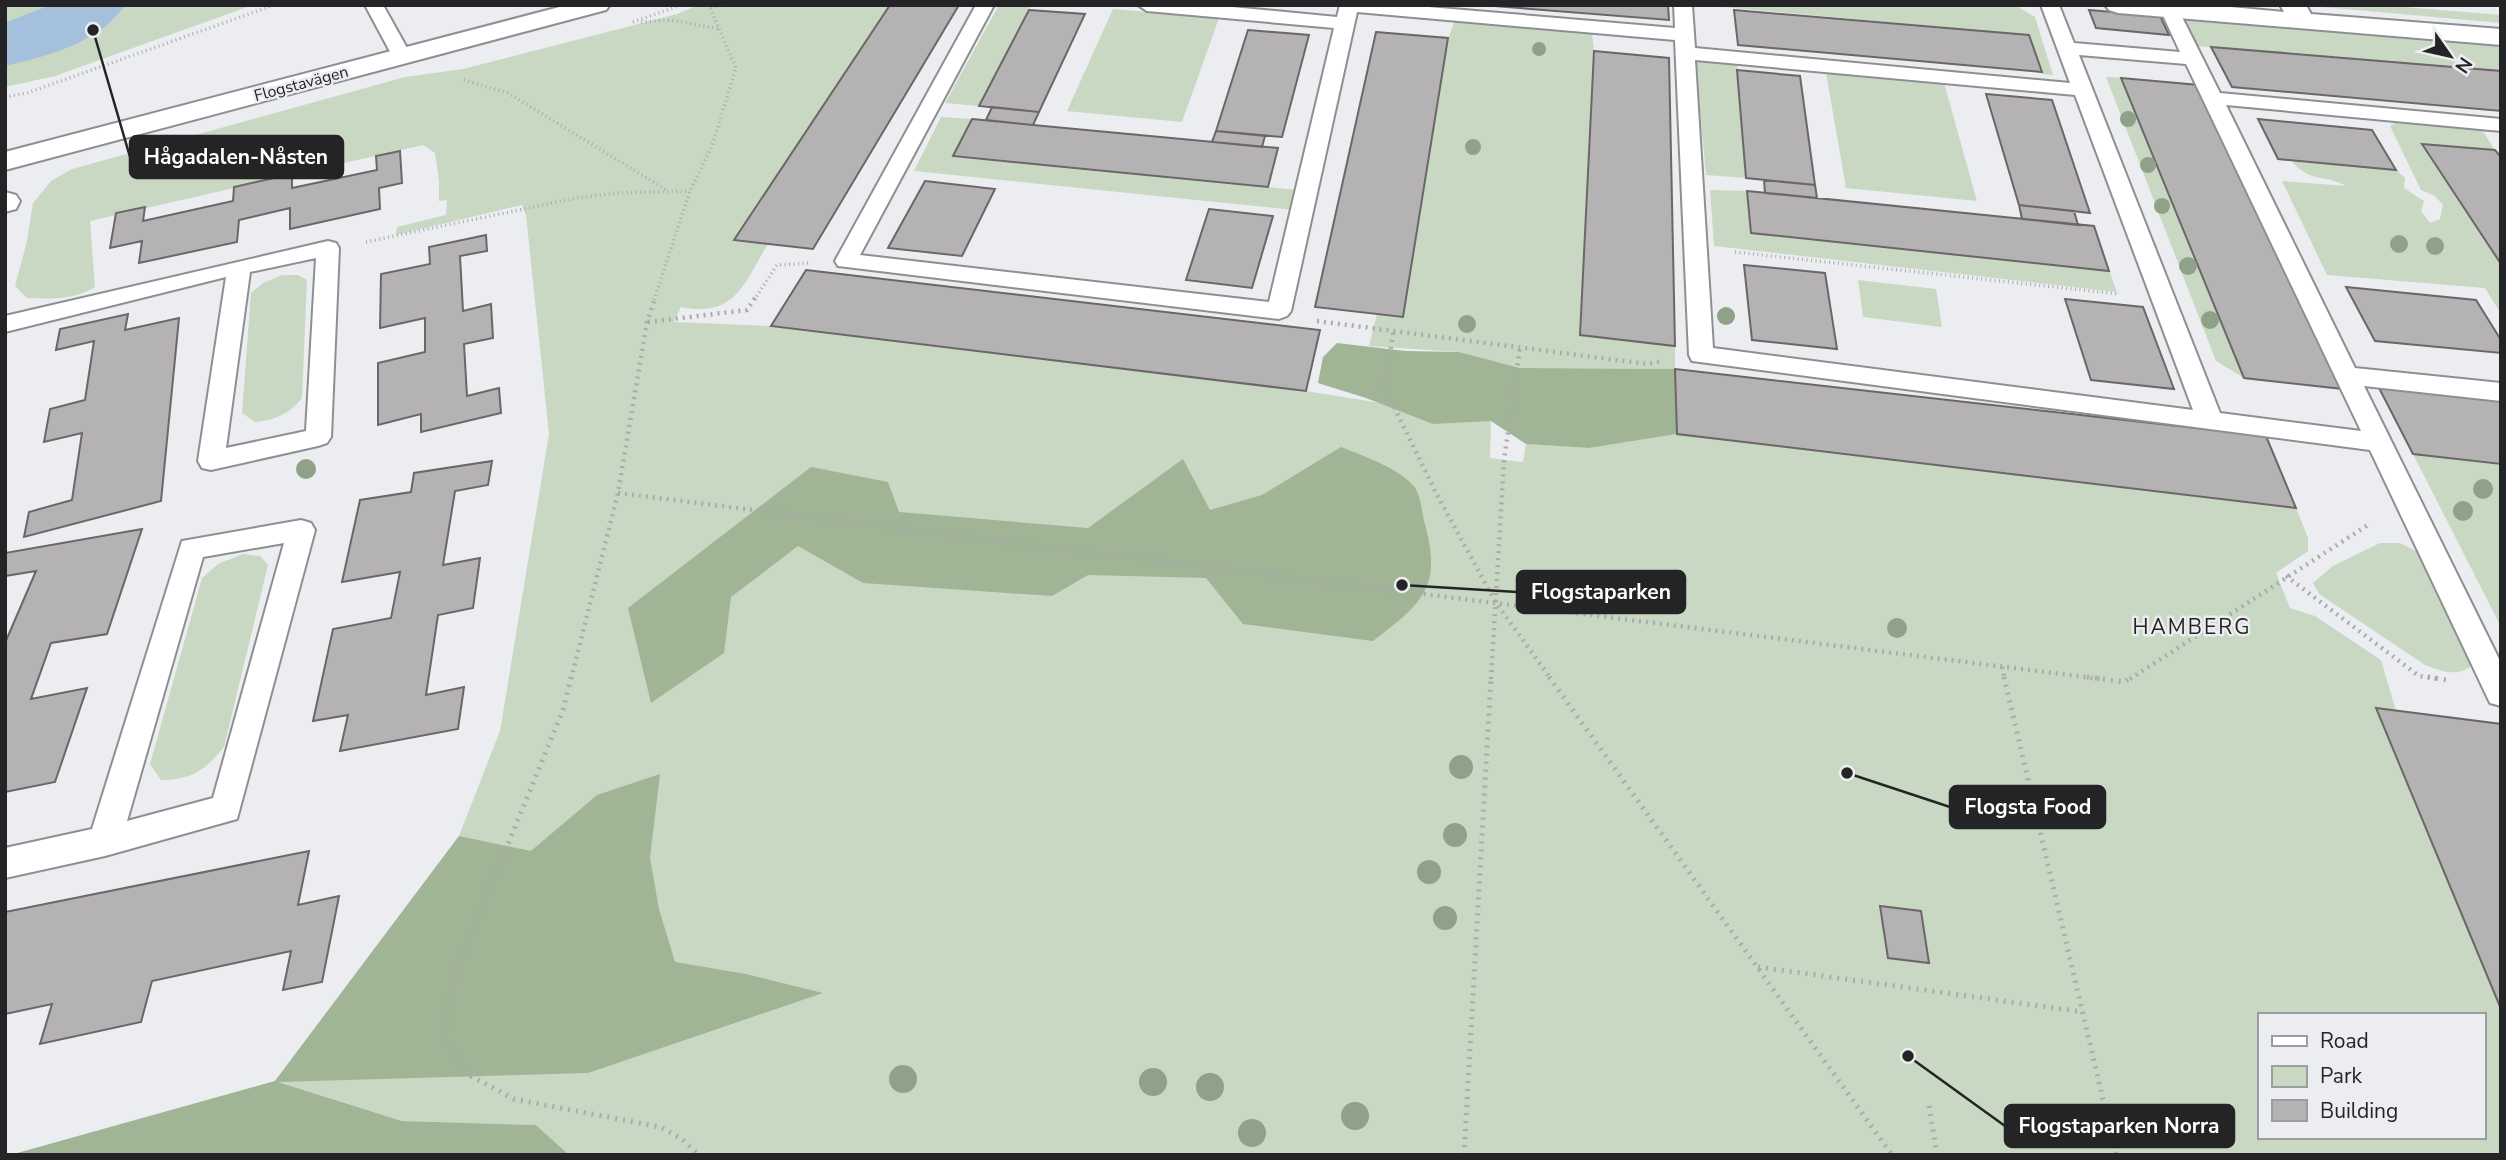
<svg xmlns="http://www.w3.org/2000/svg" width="2506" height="1160" viewBox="0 0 2506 1160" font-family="'Nunito Sans',sans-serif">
<rect width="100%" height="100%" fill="#ecedf0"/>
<path fill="#c9d8c3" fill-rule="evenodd" d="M5,5H253L55,76L5,87Z
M698,5H890L734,239L768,244C744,283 736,318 681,307L674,322L771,326L1306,391L1491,421L1490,458L1523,462L1526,444L1589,448L1677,434L2296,508L2308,538V551L2276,573L2290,608L2315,616L2381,660L2396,711L2377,709L2501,1009V1155H569L536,1125L402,1121L275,1081L459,836L500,731L549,434L526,215L522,205L396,235L397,227L446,215L447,200L439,201V181L435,153L423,145L90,221L95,287C75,300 50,299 27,298L15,286L27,241L33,203L51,181L72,169L405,77L463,69L677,14ZM2259,1015H2483V1137H2259Z
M999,5H1029V10L979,106L945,103Z
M1702,5H2015L2035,17L2053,75L2043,74L2029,35Z
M2300,5H2380L2501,15V23Z
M1113,9L1219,18L1182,122L1067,111Z
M2192,18L2501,43V71L2196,46L2185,21Z
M1455,20L1584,29L1592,34L1594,51L1580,335L1675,346V369L1520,368L1459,352L1369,346L1377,314L1403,317L1448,39Z
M1695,57L1737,61L1746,178L1706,175Z
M1826,73L1944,83L1977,201L1846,188Z
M2106,77L2121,78L2244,378L2216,361Z
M941,117L972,119L954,156L1298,190L1294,210L914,171Z
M2395,123L2482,130L2495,150L2423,144L2501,264V314L2485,288L2327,275L2282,181L2346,186C2324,174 2309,183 2291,160L2396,170L2405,178L2404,188L2424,201L2421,211L2430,223L2440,219L2443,205L2435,196L2421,190L2390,126Z
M1710,190L1747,191L1751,233L2109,271L2117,292L1714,246Z
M282,275H298L307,280L302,398C290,414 275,420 255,422L242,413L251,293L263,283Z
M1858,280L1936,289L1942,327L1863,317Z
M2413,454L2501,464V627Z
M2380,543H2400L2418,552L2472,656L2470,667C2455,677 2441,671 2425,665L2319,594L2313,583L2333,566Z
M243,554L260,556L268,565L224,747C206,770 191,780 161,780L150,764L202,578L218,564Z"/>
<path fill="#9fb595" d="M1337,343L1405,351L1459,352L1520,368L1675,369L1677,434L1589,448L1526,444L1491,421L1433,424L1366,398L1318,383L1323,357Z
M1341,447C1366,457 1394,466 1413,485C1420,492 1422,511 1424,521C1443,587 1423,603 1373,641L1243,624L1206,578L1088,575L1052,596L863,583L798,546L731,597L724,653L651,703L628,608L811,467L888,482L899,512L1088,528L1183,459L1210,510L1262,495Z
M660,774L650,858L659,909L675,962L746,974L823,993L588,1073L278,1082L402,1121L536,1125L569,1155H10L275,1081L459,836L531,851L597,795Z"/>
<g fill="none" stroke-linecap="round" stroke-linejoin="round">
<path fill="#a5c0dc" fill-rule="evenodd" d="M50,5H125C99,43 48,56 5,66V23Z"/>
</g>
<path fill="#b5b2b3" stroke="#6b6768" stroke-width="2" d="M890,5H959L813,249L734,240Z
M1481,5H1668L1669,20Z
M1029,10L1085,14L1039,112L979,106Z
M1734,10L2029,35L2042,72L1738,45Z
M2089,10L2160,16L2169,35L2096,28Z
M1248,30L1309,35L1282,137L1216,131Z
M1376,32L1448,38L1403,317L1315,307Z
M2211,47L2501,71V111L2232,87Z
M1594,51L1669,58L1675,346L1580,335Z
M1737,70L1800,76L1815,185L1746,178Z
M2121,78L2199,85L2343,389L2244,378Z
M1986,94L2052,100L2090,213L2019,205Z
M992,107L1039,112L1033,125L986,120Z
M972,119L1033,125L1278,148L1268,187L953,156Z
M2258,119L2372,130L2396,170L2278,159Z
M1216,131L1265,136L1262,147L1212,142Z
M2422,144L2495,150L2501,157V264Z
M400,151L402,183L379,188L380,209L290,229V208L239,220L237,242L139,263L142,241L110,248L116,213L145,207L143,221L233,201L234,187L292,174V188L377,170L376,156Z
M1764,180L1815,185L1817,198L1765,193Z
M925,181L995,189L962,256L888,248Z
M1747,191L2094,226L2109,271L1751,233Z
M2019,205L2074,211L2078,225L2022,219Z
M1209,209L1273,216L1252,288L1186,280Z
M486,235L487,251L460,256L463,311L491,304L493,338L464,344L467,396L499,388L501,413L421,432V414L378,425V363L425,352V318L380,328L381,274L430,264L429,247Z
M1744,265L1825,273L1837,349L1752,340Z
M806,270L1320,330L1306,391L771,326Z
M2346,287L2476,300L2501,340V353L2375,341Z
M2065,299L2143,307L2174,389L2091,380Z
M128,314L125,330L179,318L161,501L24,537L29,512L72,500L82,433L44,442L50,409L85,400L94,341L56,350L60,329Z
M1675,369L2266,436L2296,508L1677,434Z
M2378,386L2501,400V464L2413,454Z
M492,461L488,485L455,491L443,565L480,558L473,608L438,615L426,695L464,687L458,729L340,751L348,715L313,721L333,629L391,618L400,572L342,582L360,500L411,492L414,473Z
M142,529L107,634L51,643L31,699L87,688L55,782L5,792V643L36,571L5,576V553Z
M2376,708L2501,724V1009Z
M309,851L298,905L339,896L322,982L283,990L291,951L152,981L141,1022L40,1044L52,1004L5,1014V912Z
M1880,906L1921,911L1929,963L1888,958Z"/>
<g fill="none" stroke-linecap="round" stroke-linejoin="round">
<defs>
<path id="service" d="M365,5H383L412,57L409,61H395Z
M976,5H994L860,255L1269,302L1334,28L1147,11L1138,5H1211L1337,17L1340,5H1405L1675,28L1674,5H1692L1695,48L2070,83L2041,5H2059L2074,43L2180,52L2160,9L2162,5H2176L2220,93L2501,119V131L2226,105L2355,368L2501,383V401L2364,386L2501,663V706L2490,703L2370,450L1692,361L1689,355L1675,40L1357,12L1291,311L1287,316L1279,319L838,266L835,261ZM2079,55L2186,64L2361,431L2220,413ZM1695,60L2075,95L2193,410L1713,348Z
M328,241L336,243L339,248L331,437L327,443L318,446L211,470L202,468L198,461L226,277L5,332V316ZM316,258L306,431L226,448L250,272Z
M301,520L311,523L315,530L237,819L105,856L5,878V848L92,829L182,541ZM284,543L213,798L127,821L203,557Z"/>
<path id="minor" d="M567,5H610L606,10L5,170V152Z
M2105,5H2210L2284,12L2280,5H2306L2311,14L2501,29V45L2118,13L2109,10Z
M5,192L16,195L20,201L16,209L5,212Z"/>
</defs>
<use href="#service" stroke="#8e8f92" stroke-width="4"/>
<use href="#minor" stroke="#8e8f92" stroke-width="4"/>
<path stroke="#aaabad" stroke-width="3.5" stroke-dasharray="1 3.5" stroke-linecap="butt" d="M711,7L724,5
M633,22L681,5
M641,22L672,20L719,29
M464,80L508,93L668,191
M5,97L27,93L274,5
M366,242L576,198L617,193L690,191
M1735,252L2119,294
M654,300L690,191L712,146L736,68L709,5
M754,300L777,265L810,263"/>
<path stroke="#aaabad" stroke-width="4.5" stroke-dasharray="2 5" stroke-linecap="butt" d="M1317,321L1647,364L1662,361
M648,322L747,310L755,298
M1393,333L1385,388L1436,493L1496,603L1551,679
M618,493L2101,679
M2286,576L2419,676L2440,679
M2002,667L2005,679
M571,679L618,493L647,322L655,298
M1491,679L1504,460L1520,348
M2130,679L2371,523"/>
<path stroke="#aaabad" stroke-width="5" stroke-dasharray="2 6" stroke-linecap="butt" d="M571,677L563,710L453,978L443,1041L471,1076L514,1099L660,1127L682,1139L699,1155
M1549,677L1892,1155
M2004,677L2116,1155
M2087,677L2125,682L2132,677
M2428,677L2447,680
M1758,967L2083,1012
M1929,1106L1937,1155
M1464,1155L1491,677"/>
<use href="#service" fill="#fff" fill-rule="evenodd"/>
<use href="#minor" fill="#fff" fill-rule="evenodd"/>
</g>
<g fill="#8fa188">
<circle cx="1539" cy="49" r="7"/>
<circle cx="2128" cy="119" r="8"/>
<circle cx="1473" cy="147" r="8"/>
<circle cx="2148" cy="165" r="8"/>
<circle cx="2162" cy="206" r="8"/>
<circle cx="2399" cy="244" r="9"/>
<circle cx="2435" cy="246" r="9"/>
<circle cx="2188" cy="266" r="9"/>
<circle cx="1726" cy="316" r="9"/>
<circle cx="2210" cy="320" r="9"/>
<circle cx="1467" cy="324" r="9"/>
<circle cx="306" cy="469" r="10"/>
<circle cx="2483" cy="489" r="10"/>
<circle cx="2463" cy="511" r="10"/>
<circle cx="1897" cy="628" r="10"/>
<circle cx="1461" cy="767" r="12"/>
<circle cx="1455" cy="835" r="12"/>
<circle cx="1429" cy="872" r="12"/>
<circle cx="1445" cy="918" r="12"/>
<circle cx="903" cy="1079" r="14"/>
<circle cx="1153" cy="1082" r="14"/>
<circle cx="1210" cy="1087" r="14"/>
<circle cx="1355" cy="1116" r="14"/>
<circle cx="1252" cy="1133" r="14"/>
</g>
<g text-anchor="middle" stroke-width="5" stroke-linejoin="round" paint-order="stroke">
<g font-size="16" fill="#242426" stroke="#ecedf0">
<text transform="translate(301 83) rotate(-15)" y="6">Flogstavägen</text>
</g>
<g font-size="21" letter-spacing="2" fill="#242426" stroke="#ecedf0">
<text x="2192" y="634">HAMBERG</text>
</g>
</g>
<path fill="none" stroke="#242426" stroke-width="2.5" d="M93 30L130 157M1402 585L1517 592M1847 773L1950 807M1908 1056L2005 1126"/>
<g fill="#242426" stroke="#ecedf0" stroke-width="2.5">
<circle cx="93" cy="30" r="7"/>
<circle cx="1402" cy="585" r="7"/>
<circle cx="1847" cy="773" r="7"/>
<circle cx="1908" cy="1056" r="7"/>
</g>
<g fill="#242426" stroke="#242426" stroke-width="2.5">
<rect x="130" y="136" width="213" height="42" rx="7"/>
<rect x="1517" y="571" width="168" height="42" rx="7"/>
<rect x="1950" y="786" width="155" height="42" rx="7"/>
<rect x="2005" y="1105" width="229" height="42" rx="7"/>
</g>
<g font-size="21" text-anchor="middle" font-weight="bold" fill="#fff">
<text x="236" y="164">Hågadalen-Nåsten</text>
<text x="1601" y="599">Flogstaparken</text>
<text x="2028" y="814">Flogsta Food</text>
<text x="2119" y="1133">Flogstaparken Norra</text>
</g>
<rect width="2506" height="1160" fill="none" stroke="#242426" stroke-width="14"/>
<rect x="2258" y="1013" width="228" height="126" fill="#ecedf0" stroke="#9c9d9f" stroke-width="2"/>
<rect x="2272" y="1036" width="35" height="10" fill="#ffffff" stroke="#9c9d9f" stroke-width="2"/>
<text x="2320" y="1048" font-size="21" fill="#242426">Road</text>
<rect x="2272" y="1066" width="35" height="21" fill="#c9d8c3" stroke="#9c9d9f" stroke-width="2"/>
<text x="2320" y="1083" font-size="21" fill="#242426">Park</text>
<rect x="2272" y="1100" width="35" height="21" fill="#b5b2b3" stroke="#9c9d9f" stroke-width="2"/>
<text x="2320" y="1118" font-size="21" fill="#242426">Building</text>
<g transform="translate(2450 56) rotate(124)" stroke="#ecedf0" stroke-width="5" paint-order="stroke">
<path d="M0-5L12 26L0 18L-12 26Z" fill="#242426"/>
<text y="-10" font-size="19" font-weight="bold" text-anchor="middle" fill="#242426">N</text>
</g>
</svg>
